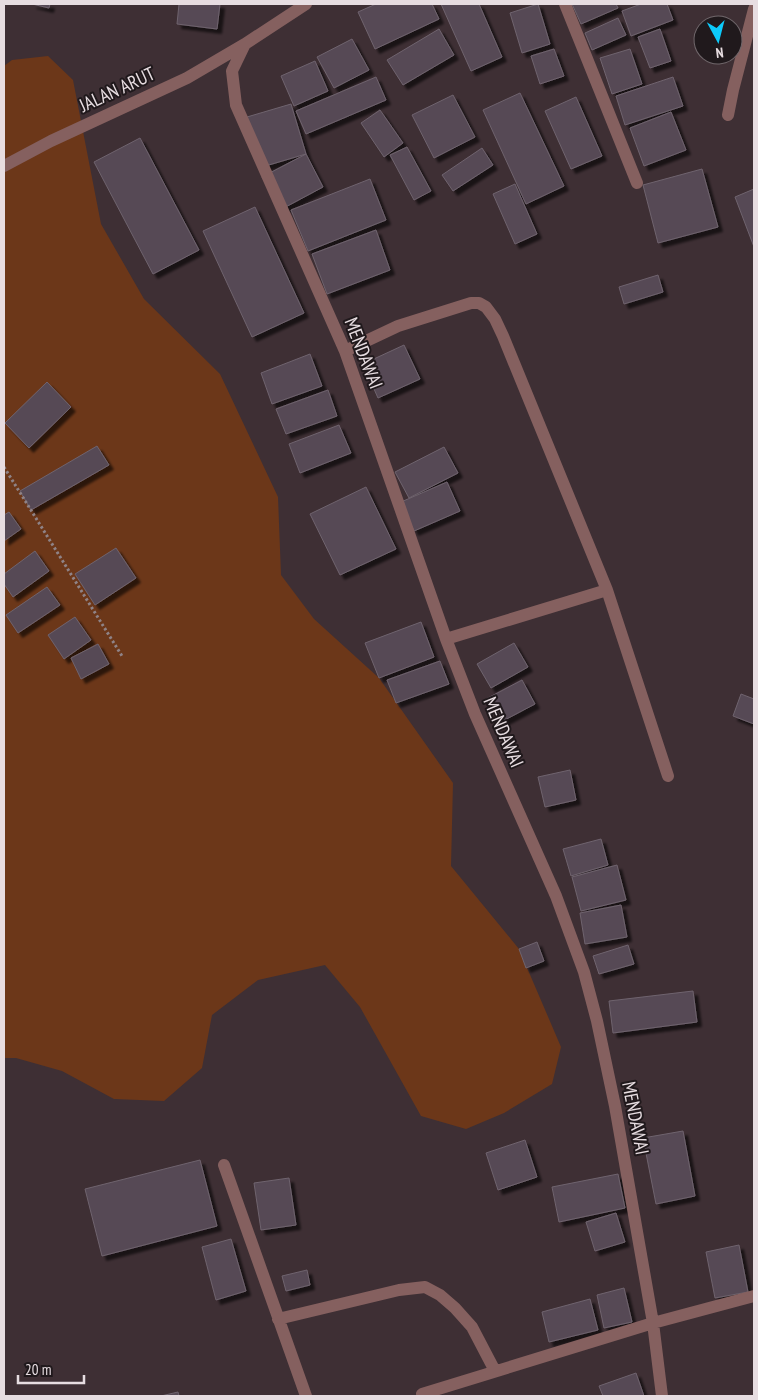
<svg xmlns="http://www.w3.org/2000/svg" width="758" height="1400" viewBox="0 0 758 1400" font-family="'PT Sans Narrow',sans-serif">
<defs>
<filter id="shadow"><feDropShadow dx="4.5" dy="4.5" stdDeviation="1" flood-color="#0009"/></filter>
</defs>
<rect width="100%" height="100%" fill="#3e2f34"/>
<path fill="#6c3719" d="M48,56L73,80L101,224L144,299L220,374L278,497L281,575L314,619L379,678L453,783L451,866L519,949L561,1047L552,1084L504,1113L466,1129L421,1116L360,1007L325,965L258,980L212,1015L202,1068L164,1101L114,1099L62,1071L16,1058H4V66L12,60Z"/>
<path fill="#564a55" stroke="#6f636e" filter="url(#shadow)" d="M32,4H50L49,8Z
M179,4H220L217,29L177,24Z
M376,4H432L439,19L375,49L358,12Z
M441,4H479L502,57L471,71Z
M538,4L550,44L522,53L510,13Z
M572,4H616L618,8L581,24Z
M641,4H667L673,20L631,36L622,11Z
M618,18L626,35L592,50L585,33Z
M439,29L454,55L403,85L387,60Z
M660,29L671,61L650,68L638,37Z
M352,39L369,70L334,88L317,57Z
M554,49L564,76L540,84L531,56Z
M630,49L642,84L612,94L600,58Z
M315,61L328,91L294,106L281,76Z
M376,77L386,100L306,134L296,111Z
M673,77L683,106L625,125L616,96Z
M520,93L564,186L526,204L483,110Z
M453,95L475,137L434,158L412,115Z
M576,97L602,156L571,169L545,111Z
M291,104L306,154L262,167L247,117Z
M380,110L403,143L384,157L361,123Z
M671,112L686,150L644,166L630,128Z
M140,138L199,250L153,274L94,162Z
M407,147L431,191L414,200L390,155Z
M482,148L493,165L453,191L442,175Z
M306,154L323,187L280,210L262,177Z
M702,169L718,227L658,243L643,185Z
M370,179L386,220L308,251L291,210Z
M515,184L537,234L515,244L493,194Z
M754,189V247L735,197Z
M255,207L304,313L252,337L203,231Z
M376,230L390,270L327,294L312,254Z
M658,275L663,292L624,304L619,287Z
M404,345L420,379L378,398L363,364Z
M310,354L322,386L272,404L261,373Z
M47,382L71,407L29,448L5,423Z
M328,390L337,416L286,434L276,409Z
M339,425L351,453L300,473L289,444Z
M97,446L109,465L31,510L20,491Z
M444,447L458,473L409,498L395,472Z
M447,482L460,511L414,531L401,502Z
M366,487L396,549L340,575L310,514Z
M9,512L21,529L4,541V515Z
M116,548L136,578L95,605L75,574Z
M35,551L49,571L13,597L4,584V574Z
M47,587L60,605L18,633L6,615Z
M75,617L91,640L64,659L48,635Z
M421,622L434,657L379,678L365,643Z
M514,643L528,667L491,688L477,664Z
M98,644L109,664L81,679L71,658Z
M440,661L449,684L396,703L387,680Z
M522,680L535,704L499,723L486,699Z
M741,694L754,699V724L733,716Z
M570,770L576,800L545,807L538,777Z
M601,839L608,865L571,876L563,849Z
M617,865L626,900L581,911L572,877Z
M621,905L627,937L585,944L580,913Z
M537,942L544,961L526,968L519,949Z
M628,945L634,964L599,974L593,956Z
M693,991L697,1022L613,1033L609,1001Z
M683,1131L695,1196L656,1204L643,1138Z
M525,1140L537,1177L498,1190L486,1153Z
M200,1160L217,1226L102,1256L85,1189Z
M618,1174L625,1208L559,1222L552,1187Z
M289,1178L296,1225L261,1230L254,1183Z
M616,1213L625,1242L595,1251L586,1222Z
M231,1239L246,1291L216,1300L202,1247Z
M739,1245L748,1292L715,1298L706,1252Z
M307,1270L310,1285L286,1291L282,1276Z
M624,1288L632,1322L604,1328L597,1295Z
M590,1299L598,1330L549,1342L542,1312Z
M636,1373L644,1396H603L599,1386Z
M178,1392L179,1396H161Z"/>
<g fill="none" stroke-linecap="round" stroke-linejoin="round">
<path stroke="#8f8387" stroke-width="3" stroke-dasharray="2.5 2.5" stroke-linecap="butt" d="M4,467L122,656"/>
<path stroke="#85605f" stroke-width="12" d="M306,4L245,44L232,71L236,105L345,351L446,639L475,714L556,896L584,972L597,1021L615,1106L653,1323L662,1396
M565,4L637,183
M728,115L733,90L754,9
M4,166L51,141L187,78L245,44
M345,351L398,326L471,303H479L486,307L495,319L503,336L607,590L668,776
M446,639L607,590
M224,1165L306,1396
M278,1319L399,1290L425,1287L440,1295L455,1308L472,1327L495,1371
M423,1396L422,1394L653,1323L754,1296"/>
</g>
<g text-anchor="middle" stroke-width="4" stroke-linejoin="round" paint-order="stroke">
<g font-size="19" fill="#e7dde1" stroke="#20191c">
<text transform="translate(117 89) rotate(-25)" y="7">JALAN ARUT</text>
<text transform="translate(364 353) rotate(69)" y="7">MENDAWAI</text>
<text transform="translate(504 732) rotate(67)" y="7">MENDAWAI</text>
<text transform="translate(636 1118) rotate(79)" y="7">MENDAWAI</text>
</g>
</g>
<rect width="758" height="1400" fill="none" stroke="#e7dde1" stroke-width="10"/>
<g transform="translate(718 40) rotate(173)"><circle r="24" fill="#20191c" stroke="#70676b"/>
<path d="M0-4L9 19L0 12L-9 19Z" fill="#0dcafa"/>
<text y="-8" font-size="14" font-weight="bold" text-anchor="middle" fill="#e7dde1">N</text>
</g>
<path d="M18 1375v8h66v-8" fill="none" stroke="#e7dde1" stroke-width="2.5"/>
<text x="25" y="1375" font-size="15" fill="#e7dde1" stroke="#20191c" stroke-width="4" paint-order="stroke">20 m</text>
</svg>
